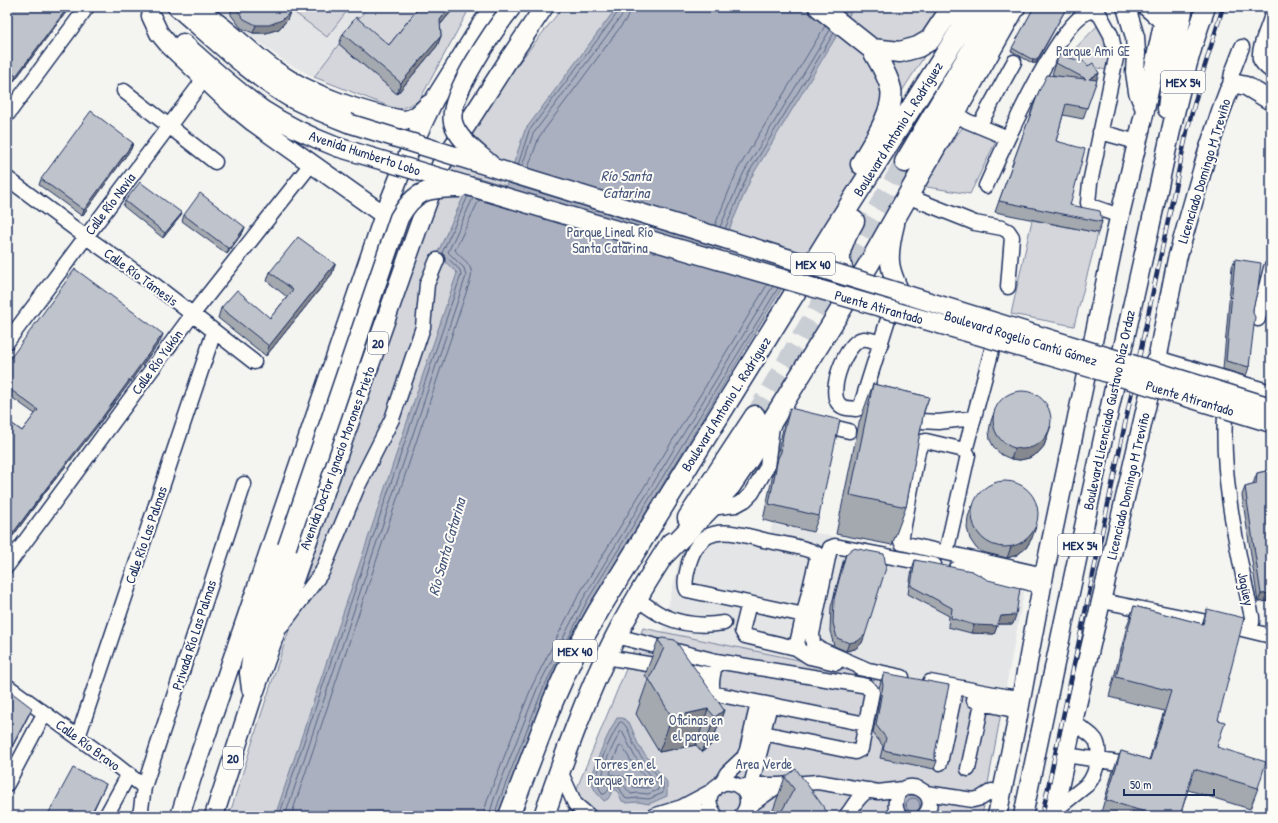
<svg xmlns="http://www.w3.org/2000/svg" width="1278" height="823" viewBox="0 0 1278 823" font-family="'Patrick Hand',sans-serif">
<rect width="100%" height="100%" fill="#f4f4f1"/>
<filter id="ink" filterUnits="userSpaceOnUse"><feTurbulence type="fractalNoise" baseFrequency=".025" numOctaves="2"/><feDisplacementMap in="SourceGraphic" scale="8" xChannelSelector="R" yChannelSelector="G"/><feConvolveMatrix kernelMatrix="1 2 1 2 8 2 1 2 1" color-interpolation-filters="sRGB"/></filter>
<g filter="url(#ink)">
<path fill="#e4e5e6" d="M212,7H368L314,77L287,63Z
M772,524L1027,576L1003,702L662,632L680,557L687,543L697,534L709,527L719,525L730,526L770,535Z"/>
<path fill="#d4d6db" stroke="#78829c" d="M287,7H350L327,37Z
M368,7H424L385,55L352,27Z
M458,7H459L467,13L419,101L398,110L314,77L339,44L397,94C411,71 437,21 458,7Z
M563,7H952L934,41L897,99L846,195L579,639L511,816H229L261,715L343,466L445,169L506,79Z
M1101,22L1110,60L1109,71L1091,66L1090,68L1062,62Z
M967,121L999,135L970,194L921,186Z
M1032,220L1098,233L1074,326L1011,314Z
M643,628L1003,702L982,816H567L579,783Z"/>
<path fill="#aab0bf" stroke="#717c98" d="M617,7H854L752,176L720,251L791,273L591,603L546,692L498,816H275L457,273L437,254L473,176L506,186L525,130Z
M617,718H623L630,724L638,744L643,752L667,782V796L649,804L638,802L627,803L622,801L617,790H613L608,799L604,801C600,797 595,792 593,786C589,771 609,732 617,718Z
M903 805a10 10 0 1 1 20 0a10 10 0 1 1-20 0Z"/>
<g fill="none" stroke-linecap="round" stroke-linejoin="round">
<path stroke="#546385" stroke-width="1" d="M518,165L529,131L619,11V7
M522,166L533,134L623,14L624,7
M528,168L539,137L627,18L630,7
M715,225L738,169L825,26
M720,227L744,172L830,30
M725,229L748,174L834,33
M622,722C629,728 630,736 634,745C640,759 655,770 663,783V793L649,799L638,798L628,799L625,798L619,787H611L605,794H602C601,791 599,788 598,785C593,772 611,738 618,725L619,723Z
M622,731L635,757L659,785L658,790L648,794L638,793L631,794C623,785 618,774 605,785L603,784C600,767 613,747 620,732Z
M622,746L631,761L651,784L650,787L647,788L634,787L624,777L610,774L613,761L619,747Z
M906 805a7 7 0 1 1 14 0a7 7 0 1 1-14 0Z
M279,816L461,275L460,270L442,253L468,196
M285,816L466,276L464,268L448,252L473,198
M291,816L471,278C474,264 462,260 455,250L479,200
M483,816L488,798L532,686L578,596L767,285
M489,816L494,799L537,689L583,599L773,286
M494,816L499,801L542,691L587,601L778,288"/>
<path stroke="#c9cdd4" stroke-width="20" stroke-dasharray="20 10" stroke-linecap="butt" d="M755,416L905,162"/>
<defs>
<path id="minor" d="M1144,7L1169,29
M1271,18C1268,28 1258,49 1260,59C1262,64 1267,68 1271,71
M1229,90L1232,73L1242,47
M124,91L215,162
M954,113L967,121L1008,138
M7,115L87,7
M979,126L1014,62
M1100,132L1137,142
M7,178L86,237L156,286L254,362
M986,186C1000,156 1061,12 1093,11L1100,15L1111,35L1116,58L1090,183L1088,203L1091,206L1120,216
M907,196L975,223L1002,228L1008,231L1012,237L1008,287
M1258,319L1271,268
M7,342L199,86L205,67
M881,343C876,342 868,338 863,339C846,341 827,392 839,404C843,409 850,408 856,409L859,408L862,402L894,300
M903,420L938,422L974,418
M820,424L849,431
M965,451L997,331
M710,508L736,505L745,500L752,493L767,467L772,426
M946,553L968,455L965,451L960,449L926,441L922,442L918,451L901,541L902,543L1044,575
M7,566L192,315L312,163
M956,569L1026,582L1042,587
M637,599C646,605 656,613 666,617C684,625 705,626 724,623
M1102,601L1242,629H1247L1252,623V617C1237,548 1219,472 1226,401
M749,603L742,631L745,636L796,648L810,657L836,663
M281,627L322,572L357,488L392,419L423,327L427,284L437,260
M1242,629L1271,636
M616,636L716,661
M796,648L817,558L816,553C801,546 783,544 768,541C745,536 713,522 697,546C693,551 691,557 689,563C688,570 683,583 687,590L804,615
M606,657L713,675
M860,668L902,677
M868,670L820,649L813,644L812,634L830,548L835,546L934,565
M930,682L1004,696L1013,697
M7,686L116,765L144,787
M974,700L982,703L1009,709
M770,705L764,728L765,732L768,734L855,752L861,749L872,692L866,686L862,685L716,661C714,670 709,685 714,694H716L866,724
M78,737L214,332
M1066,755L1132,765
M940,763L956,687
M968,769L982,703
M560,771L575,804L589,816
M7,784L44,714
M720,785L727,773L744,757L747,750L758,703
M740,787L752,785H779L818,782L878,792L903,789
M749,793L765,732
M926,793L973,800L981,798L992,791
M682,807L715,815
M746,808L779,785
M1054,811L1088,784C1096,774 1104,747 1093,737C1087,731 1079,727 1073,722
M106,816L129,774
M140,816L144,787L244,484
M653,816L682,807L714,790
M716,816C711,810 708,804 710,796C719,768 763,789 741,816
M846,816C854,807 857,796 869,790
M900,816C896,812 895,807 896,801C901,772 945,793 924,816"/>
<path id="major" d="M177,7C212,37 250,74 289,97C308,107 328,115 348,123
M192,7C221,21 249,52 276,71C309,94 364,113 404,120C415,119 421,112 429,104
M1126,7L1135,37L1136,53L1135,72L1138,92L1145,109
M151,16L159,33L169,45L231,104L253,122L384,215
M183,43C209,66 235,90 263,110C286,125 311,137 337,147
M1167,109L1172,65L1184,7
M895,224C886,260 888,269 905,302
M1148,368L1157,360L1271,394
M251,689L249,673L252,655L287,547
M180,816L192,777L384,215L410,150L434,100L483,22L494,7
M214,816L252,699L418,228L441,165L509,59L544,7
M997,816L1017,721L1044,575L1117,227L1145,110L1163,24L1168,7
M1023,816C1062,629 1101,443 1143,258C1163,174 1176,88 1206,7
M1053,816L1073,722L1157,360L1177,259L1206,157L1221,111L1229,90L1233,85L1237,84L1246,86L1271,101"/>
<path id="highway" d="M819,7L872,49L900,52L918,47L930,40L952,7
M905,162L977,41L995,7
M861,164C872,144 895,111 891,89C888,75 879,62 872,49
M854,221C838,249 832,261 854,288
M688,518L755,416
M664,555L710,508L731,485L748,460L869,264L1015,7
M509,816L553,701L574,654L599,610L835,228L960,31L973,7
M544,816C565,755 586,695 615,638C632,605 651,574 671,543"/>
</defs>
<use href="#minor" stroke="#1b2f5e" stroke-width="17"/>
<use href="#major" stroke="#1b2f5e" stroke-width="21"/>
<use href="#highway" stroke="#1b2f5e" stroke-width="23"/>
<use href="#minor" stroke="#fdfcf7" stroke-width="14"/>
<use href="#major" stroke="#fdfcf7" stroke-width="18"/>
<use href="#highway" stroke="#fdfcf7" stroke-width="20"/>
<defs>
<path id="rail" d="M1042,816L1187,131L1203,72L1223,7"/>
</defs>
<use href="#rail" stroke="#1b2f5e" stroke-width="4.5"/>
<use href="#rail" stroke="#fdfcf7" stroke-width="3" stroke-dasharray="9" stroke-linecap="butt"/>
<defs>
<path id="major-bridge" d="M348,123L1271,407
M337,147L690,252L1101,371L1271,423
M491,165C478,153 457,139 453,122C447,97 496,27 512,7
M287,547L399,218C416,188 429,189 460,188"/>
</defs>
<use href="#major-bridge" stroke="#1b2f5e" stroke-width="21" stroke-linecap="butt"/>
<use href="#major-bridge" stroke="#fdfcf7" stroke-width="18"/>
</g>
<path fill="#a4a8af" stroke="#1b2f5e" d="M7,7H70L14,81L7,76Z
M231,7H289L290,12L287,20L279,29L266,33H253L241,28L231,15Z
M419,7H454L452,10L440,25L441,36L437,46L397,94L339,44L343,34L389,45Z
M1034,7L1036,63H1032L1011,51Z
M1271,51V59L1269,57Z
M1059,55L1088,66L1099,73L1083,119L1063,115L1056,141L1070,205L1102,222L1098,233L995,212L1039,91L1056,76L1052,74Z
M133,143L131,149L82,216L39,185L41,179Z
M125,201L179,218L163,238L123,206Z
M184,215L245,227L243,232L227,254L182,221Z
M1235,259L1253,309L1249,367L1246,376L1223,369L1232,267Z
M335,264L332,274L266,356L218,318L221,308L270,318L287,297L267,281L270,272Z
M161,340L96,428L46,491L7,544V420L22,431L35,414L7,394V363Z
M873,384L929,397L923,415L906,507L892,545L836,534L859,423Z
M790,408L819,516L813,532L763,520L773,474L776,466L778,451L784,424Z
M995,410L1047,437L1044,446L1038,453L1029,458L1020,460L1011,459L1002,455L995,449L990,440L989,431L991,421Z
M1271,470V601L1258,602L1242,495L1245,487L1253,485L1254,481L1257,473Z
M972,506L1032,538L1026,548L1017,555L1007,558L982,552L976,548L970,539L967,528L968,517Z
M846,554L862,643L855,649L846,651L834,646L830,631L831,607L843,562Z
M915,560L1013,624H998L994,634L971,633L948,627L949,616L908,594L912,569Z
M1134,606L1202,624L1207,609L1218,720L1217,747L1258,788L1250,809L1188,790L1180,816H1100L1113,771L1121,751L1149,760L1164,711L1109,697L1127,626Z
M658,640L724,710L711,745L702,752L696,745L659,752L636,714L648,680L645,675Z
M884,673L935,753V758L937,761L934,769L880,758L883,746L873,733L880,694L879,688L881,681Z
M785,777L830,816H775L772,813Z"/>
<path fill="#86888f" stroke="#1b2f5e" d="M68,7H70L14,81L16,76Z
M450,7H454L452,10L436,30L440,20Z
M1067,7L1036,63H1032L1033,60Z
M290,12L287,20L279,29L266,33H253L256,25Z
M441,36L437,46L397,94L401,83Z
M1099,73L1095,84L1089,79Z
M133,143L131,149L82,216L84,210Z
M182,213L179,218L163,238L165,233Z
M245,227L243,232L227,254L229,249Z
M335,264L332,274L266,356L269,346Z
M163,334L161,340L96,428L46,491L7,544V541Z
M1051,426L1044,446L1038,453L1029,458L1020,460L1011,459L1015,448Z
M1036,527L1032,538L1026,548L1017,555L1007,558L1011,547Z
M1271,593V601L1258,602L1261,594Z
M1016,615L1013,624H998L994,634L971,633L974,625L1001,616Z
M865,635L862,643L855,649L846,651L849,643Z
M32,708L30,713L7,757V756Z
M708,709L696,745L659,752L672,717Z
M724,710L711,745L702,752L715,717Z
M106,784L103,790L91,816H90Z"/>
<path fill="#bfc3cc" stroke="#1b2f5e" d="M7,7H68L16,76L7,69Z
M235,7H289L290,12L282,20L269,25H256L244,19Z
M419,7H450L440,20L441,36L401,83L343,34L356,17L389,45Z
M1034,7H1067L1037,60H1033L1012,48Z
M1059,55L1085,62L1088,66L1093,63L1099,73L1089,79L1097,80L1087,108L1066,104L1056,141L1085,149L1070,205L1100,211L1102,222L999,201L1039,91L1047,75L1086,79L1056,63Z
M91,111L133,143L84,210L41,179Z
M140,182L182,213L165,233L125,201Z
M200,193L245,227L229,249L184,215Z
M298,237L335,264L269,346L221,308L237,290L270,318L293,290L270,272Z
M1235,259L1261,263L1258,288L1253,309V313L1255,317L1249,367L1226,361Z
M75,269L163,334L98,423L48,486L7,541V420L22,431L38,410L7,387V363Z
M873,384L929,397L924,411L906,507L850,495Z
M993 420a29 29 0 1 1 58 0a29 29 0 1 1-58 0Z
M790,408L840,420L819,516L769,504L778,458L781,452L783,435Z
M1271,470V593L1261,594L1245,487L1256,484L1257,473Z
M972 514a33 33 0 1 1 66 0a33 33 0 1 1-66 0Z
M853,548L884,554L886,568L865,635L858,641L849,643L837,638L833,623L834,599L846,554Z
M915,560L972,571L988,580L1020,588L1016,615L1001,616L997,626L974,625L951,618L952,608L911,586Z
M1134,606L1203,624L1207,609L1244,618L1218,720L1225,722L1217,747L1266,762L1258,788L1194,769L1180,816H1158L1106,800L1121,751L1150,760L1171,691L1116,677Z
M662,638L675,640L724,710L715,717L708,709L672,717L649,679L664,648L658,640Z
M884,673L949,685L935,753V758L937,761L883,750L886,738L876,725L883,685L882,680Z
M7,689L32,708L7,756Z
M73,768L106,784L90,816H47Z
M796,769L830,816H779L794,789L785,777Z"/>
</g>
<g text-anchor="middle" stroke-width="4" stroke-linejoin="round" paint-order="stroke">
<g fill="#fdfcf7" stroke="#5f6c8c" stroke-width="1">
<rect x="1161" y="71" width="44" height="22" rx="3"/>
<rect x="791" y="253" width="44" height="22" rx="3"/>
<rect x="368" y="332" width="20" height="22" rx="3"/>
<rect x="1058" y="534" width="44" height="22" rx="3"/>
<rect x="553" y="640" width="44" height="22" rx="3"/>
<rect x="223" y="747" width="20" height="22" rx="3"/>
</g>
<g font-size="13" font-weight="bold" fill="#1b2f5e">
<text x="1183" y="87">MEX 54</text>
<text x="813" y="269">MEX 40</text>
<text x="378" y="348">20</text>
<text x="1080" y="550">MEX 54</text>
<text x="575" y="656">MEX 40</text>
<text x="233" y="763">20</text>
</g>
<g font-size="14" fill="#49597d" stroke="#fdfcf7">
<text x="1093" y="56">Parque Ami GE</text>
<text x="610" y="237">Parque Lineal Río<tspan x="610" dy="16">Santa Catarina</tspan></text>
<text x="696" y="725">Oficinas en<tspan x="696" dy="16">el parque</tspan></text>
<text x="625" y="769">Torres en el<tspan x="625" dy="16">Parque Torre 1</tspan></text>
<text x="764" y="769">Area Verde</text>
</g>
<g font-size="14" fill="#1b2f5e" stroke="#fdfcf7">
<text transform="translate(898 129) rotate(-58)" y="5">Boulevard Antonio L. Rodríguez</text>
<text transform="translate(365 153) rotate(18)" y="5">Avenida Humberto Lobo</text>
<text transform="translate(1204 171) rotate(-73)" y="5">Licenciado Domingo M Treviño</text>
<text transform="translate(110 204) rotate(-53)" y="5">Calle Río Navia</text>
<text transform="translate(141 277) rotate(36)" y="5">Calle Río Támesis</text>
<text transform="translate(879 307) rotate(16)" y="5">Puente Atirantado</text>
<text transform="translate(1021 338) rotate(17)" y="5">Boulevard Rogelio Cantú Gómez</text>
<text transform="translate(157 362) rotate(-54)" y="5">Calle Río Yukón</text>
<text transform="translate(1190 398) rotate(17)" y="5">Puente Atirantado</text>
<text transform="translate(726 404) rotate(-58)" y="5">Boulevard Antonio L. Rodríguez</text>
<text transform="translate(1109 410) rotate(-78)" y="5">Boulevard Licenciado Gustavo Díaz Ordaz</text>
<text transform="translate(337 458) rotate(-70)" y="5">Avenida Doctor Ignacio Morones Prieto</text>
<text transform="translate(1128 486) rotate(-77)" y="5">Licenciado Domingo M Treviño</text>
<text transform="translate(146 535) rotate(-71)" y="5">Calle Río Las Palmas</text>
<text transform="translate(1246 589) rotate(78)" y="5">Jagüey</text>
<text transform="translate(194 635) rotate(-72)" y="5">Privada Río Las Palmas</text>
<text transform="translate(88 745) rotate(36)" y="5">Calle Río Bravo</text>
</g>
<g font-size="15" font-style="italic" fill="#46567b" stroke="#fdfcf7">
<text x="626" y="181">Río Santa<tspan x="626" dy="17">Catarina</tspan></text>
<text transform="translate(447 547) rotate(-74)" y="5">Río Santa Catarina</text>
</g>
</g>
<rect width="1278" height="823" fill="none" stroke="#fdfcf7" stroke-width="24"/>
<rect x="12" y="12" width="1254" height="799" fill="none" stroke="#1b2f5e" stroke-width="1.5" filter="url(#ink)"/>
<path d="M1124 789v6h90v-6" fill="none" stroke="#1b2f5e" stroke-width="2"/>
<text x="1130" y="789" font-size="12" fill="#1b2f5e" stroke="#fdfcf7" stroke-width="3" paint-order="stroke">50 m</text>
</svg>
